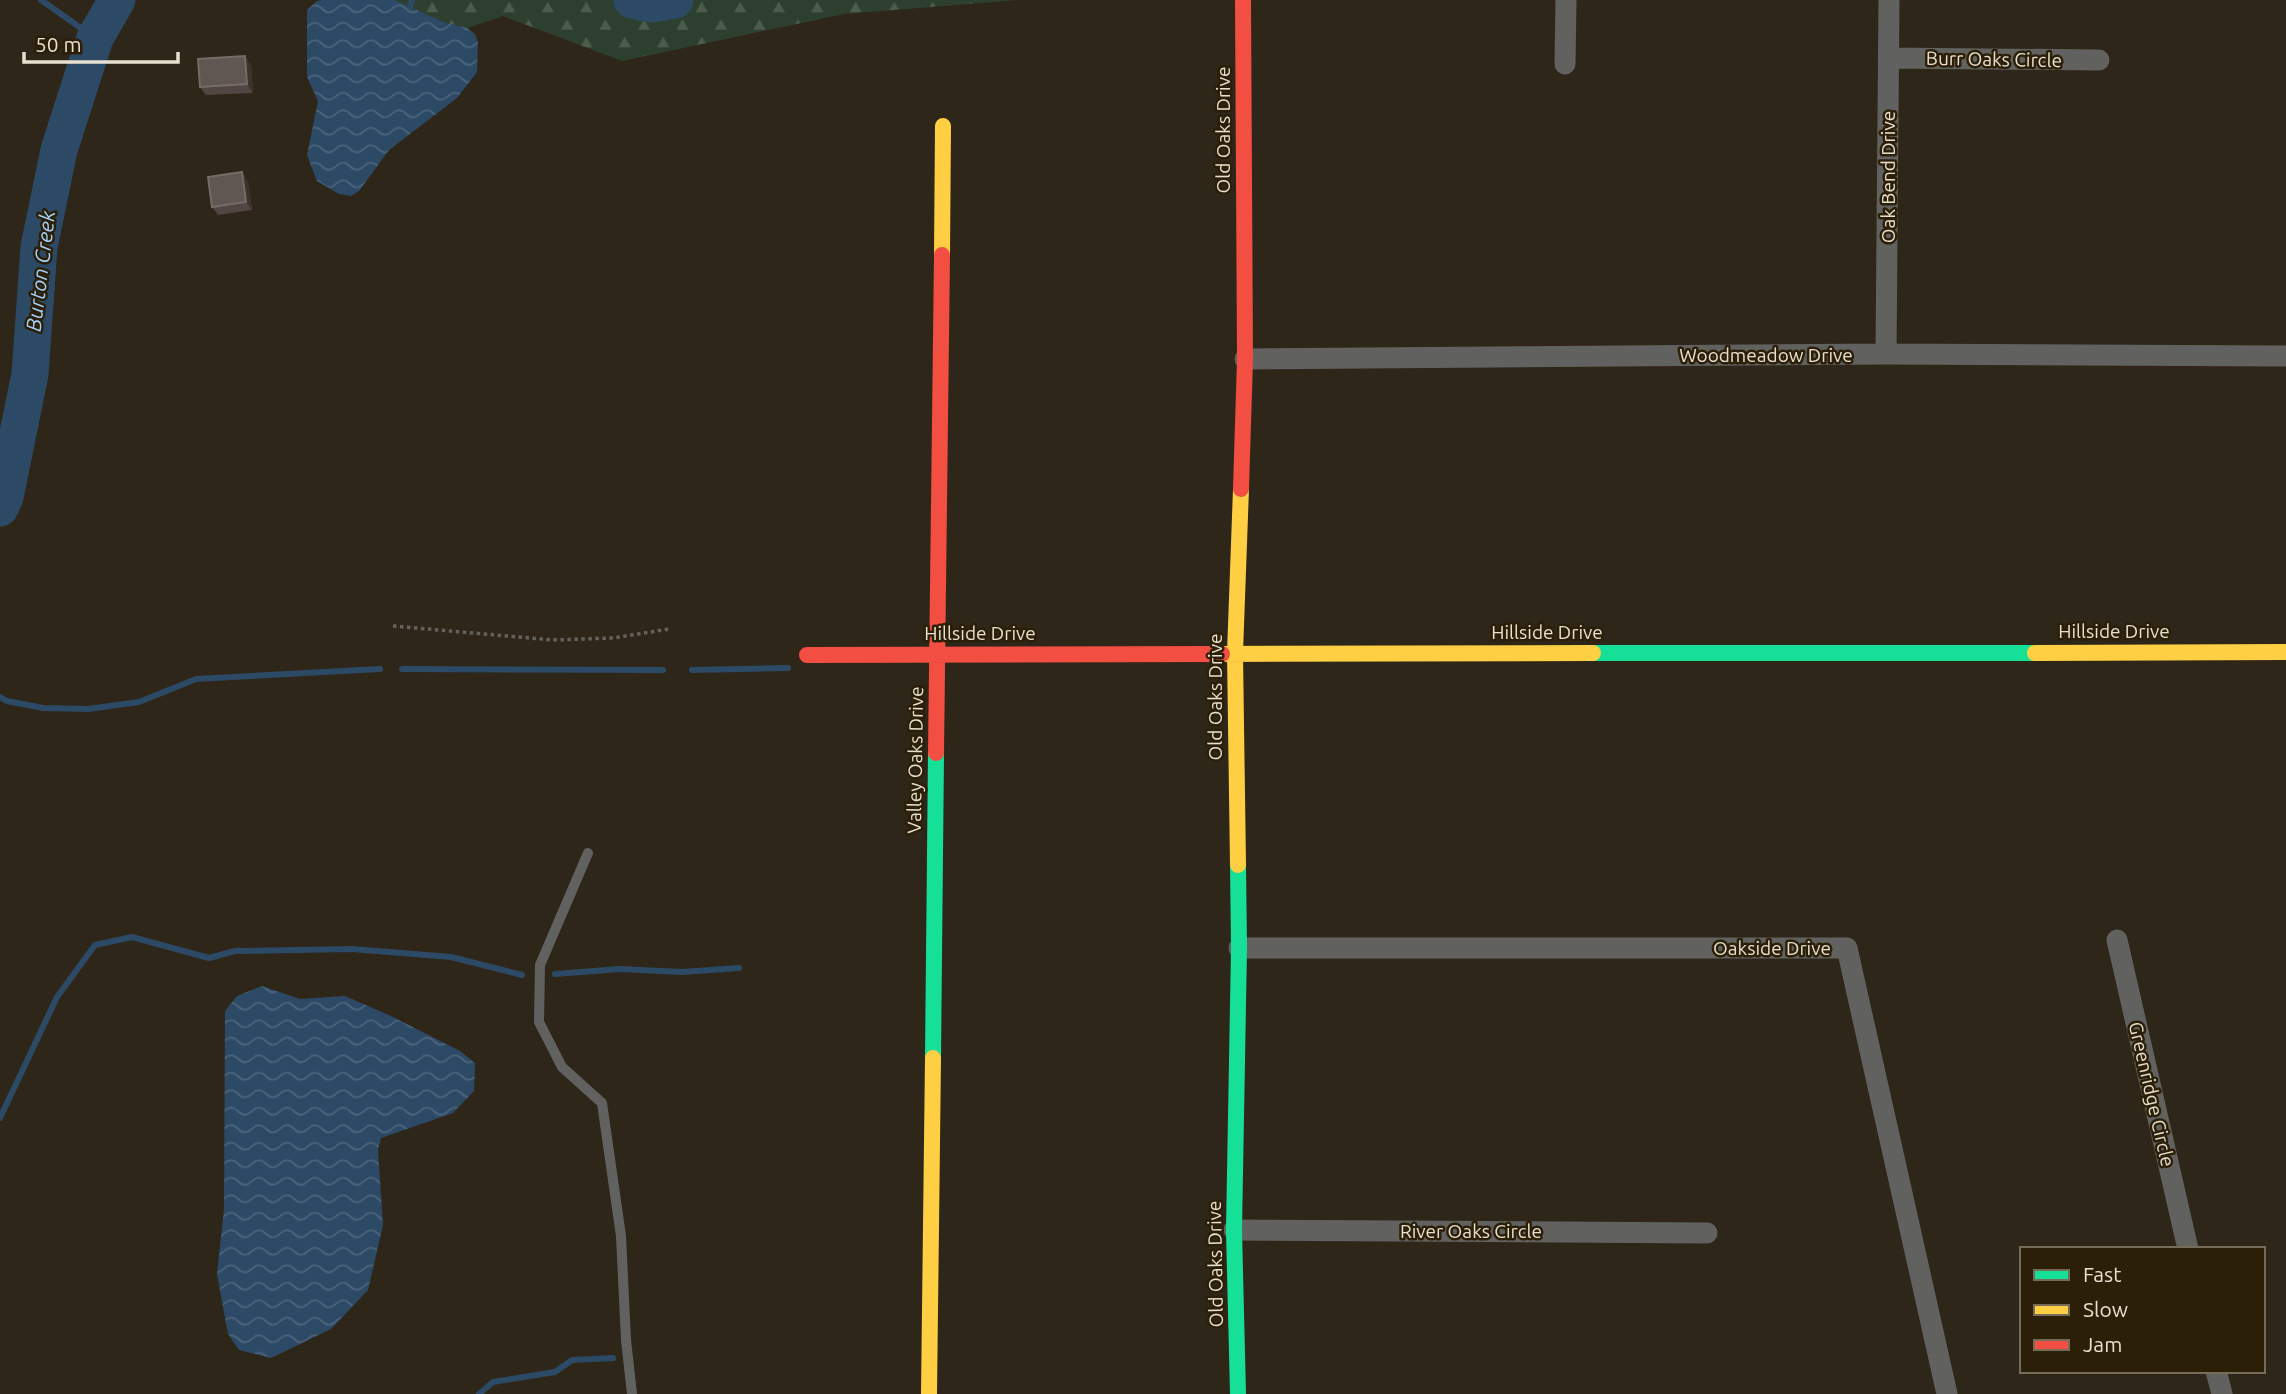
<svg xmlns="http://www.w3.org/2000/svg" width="2286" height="1394" viewBox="0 0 2286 1394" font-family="Ubuntu,sans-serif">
<defs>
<pattern id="forest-firs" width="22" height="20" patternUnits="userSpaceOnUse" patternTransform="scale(1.75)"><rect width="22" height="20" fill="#2d402f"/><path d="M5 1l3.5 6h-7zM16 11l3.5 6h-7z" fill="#4b5b4c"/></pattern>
<pattern id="water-waves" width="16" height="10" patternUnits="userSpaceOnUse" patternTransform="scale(1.75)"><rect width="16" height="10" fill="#2c4a66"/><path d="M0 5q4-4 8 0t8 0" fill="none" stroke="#4b647b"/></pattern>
</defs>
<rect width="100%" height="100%" fill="#2e2619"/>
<path fill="url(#forest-firs)" d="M395,0H1019L844,14L622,61L503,16L467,28L446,23Z"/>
<path fill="url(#water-waves)" d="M323,0H395L446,23L467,28L475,34L478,43L477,72L457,98L389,150L359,191L351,196L339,194L317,181L307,155L318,101L307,77V10L317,1Z
M262,986L300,999L345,996L391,1016L460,1051L475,1063L474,1091L453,1113L381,1138L378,1150L383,1225L368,1290L331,1329L271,1358L239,1350L228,1334L217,1274L224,1209L225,1011L237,996Z"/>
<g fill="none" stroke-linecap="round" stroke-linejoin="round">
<path stroke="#2c4a66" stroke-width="6" d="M41,0L95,38
M410,7L412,0
M402,669L663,670
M692,670L788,668
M0,697L7,701L43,708L88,709L139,702L196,679L380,669
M555,974L620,969L682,972L739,968
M0,1118L57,997L95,945L132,937L209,958L235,951L352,949L451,957L522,975
M479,1394L493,1382L555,1372L572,1360L613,1358"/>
<path stroke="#2c4a66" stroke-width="37" d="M632,0L652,4L675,0
M0,508L5,497L30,374L39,247L59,150L95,38L117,0"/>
<path stroke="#63625d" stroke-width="3.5" stroke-dasharray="3.5 3.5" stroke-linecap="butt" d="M393,626L553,640L613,638L669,629"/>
<path stroke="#616260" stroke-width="10" d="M588,853L540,965L539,1022L562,1067L602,1103L621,1236L626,1340L632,1394"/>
<path stroke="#616260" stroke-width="21" d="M1889,58L2099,60
M1565,64L1566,0
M1886,354L1889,0
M1245,359L1886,354L2286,356
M2117,940L2188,1249
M1239,948H1847L1947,1394
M1234,1230L1707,1233
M2216,1371L2222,1394"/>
<path stroke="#16e098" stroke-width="16" d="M1593,653H2035
M1238,865L1239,948L1234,1230L1238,1394
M933,1058L936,753"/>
<path stroke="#ffcf43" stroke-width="16" d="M942,255L943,126
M2035,653L2286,652
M1222,654L1593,653
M1238,865L1235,653L1241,489
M929,1394L933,1058"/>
<path stroke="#f24e42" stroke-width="16" d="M1241,489L1245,359L1243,0
M807,655L1222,654
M936,753L942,255"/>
</g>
<path fill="#514643" d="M251,65L253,93L206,95L200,87Z
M248,181L252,210L218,215L212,207Z"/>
<path fill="#3c332c" d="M245,56L251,65L253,93L247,84Z
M242,172L248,181L252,210L246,202Z"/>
<path fill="#615752" stroke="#766c66" stroke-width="2" d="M245,56L247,84L200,87L198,59Z
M242,172L246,202L212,207L208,177Z"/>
<g text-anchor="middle" stroke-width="5" stroke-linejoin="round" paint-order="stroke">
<g font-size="19" fill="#e7dfd0" stroke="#2c1f07">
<text transform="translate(1994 59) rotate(1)" y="7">Burr Oaks Circle</text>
<text transform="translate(1223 130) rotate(-90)" y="7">Old Oaks Drive</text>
<text transform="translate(1888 177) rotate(-90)" y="7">Oak Bend Drive</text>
<text x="1766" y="362">Woodmeadow Drive</text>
<text x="2114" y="638">Hillside Drive</text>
<text x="1547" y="639">Hillside Drive</text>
<text x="980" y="640">Hillside Drive</text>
<text transform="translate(1215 697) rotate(-90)" y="7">Old Oaks Drive</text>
<text transform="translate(915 760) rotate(-89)" y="7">Valley Oaks Drive</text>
<text x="1772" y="955">Oakside Drive</text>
<text transform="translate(2152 1094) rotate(77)" y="7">Greenridge Circle</text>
<text x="1471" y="1238">River Oaks Circle</text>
<text transform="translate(1215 1264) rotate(-91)" y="7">Old Oaks Drive</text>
</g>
<g font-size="21" font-style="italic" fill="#a3d1fc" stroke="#2c1f07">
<text transform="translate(41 271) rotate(-83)" y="7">Burton Creek</text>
</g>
</g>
<rect x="2020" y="1247" width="245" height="126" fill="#2c1f07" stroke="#776c57" stroke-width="2"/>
<rect x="2034" y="1270" width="35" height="10" fill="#16e098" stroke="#776c57" stroke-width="2"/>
<text x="2083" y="1282" font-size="21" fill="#e7dfd0">Fast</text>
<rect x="2034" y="1305" width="35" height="10" fill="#ffcf43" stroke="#776c57" stroke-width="2"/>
<text x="2083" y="1317" font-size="21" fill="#e7dfd0">Slow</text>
<rect x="2034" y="1340" width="35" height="10" fill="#f24e42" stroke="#776c57" stroke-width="2"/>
<text x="2083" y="1352" font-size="21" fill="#e7dfd0">Jam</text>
<path d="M24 52v10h154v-10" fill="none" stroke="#e7dfd0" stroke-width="3.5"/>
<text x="35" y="52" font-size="21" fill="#e7dfd0" stroke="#2c1f07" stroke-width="5" paint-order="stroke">50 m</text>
</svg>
